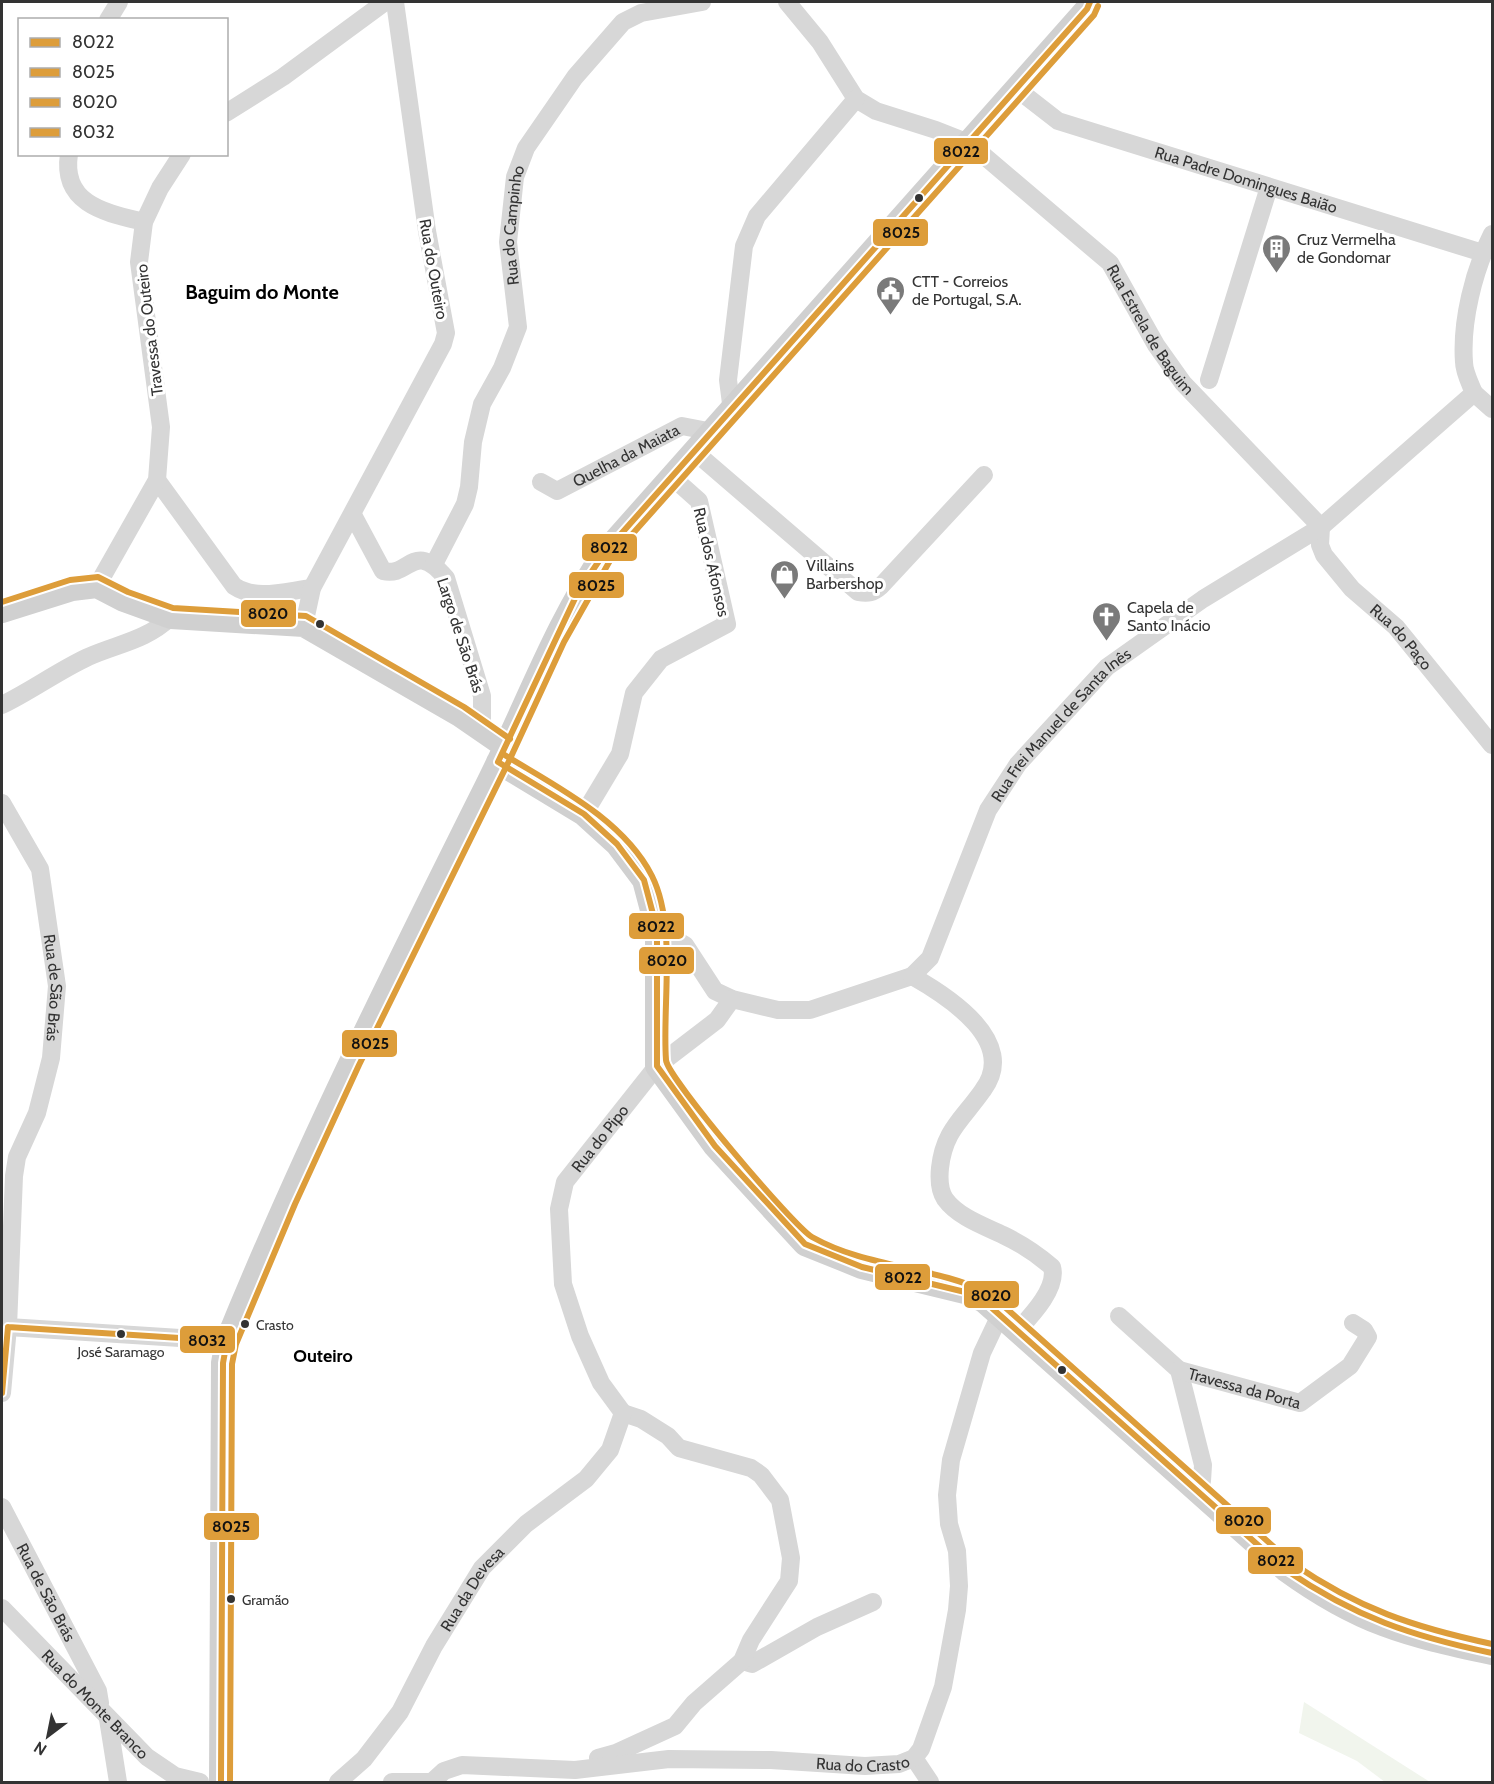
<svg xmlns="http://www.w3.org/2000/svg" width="1494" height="1784" viewBox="0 0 1494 1784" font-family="Cabin,sans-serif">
<rect width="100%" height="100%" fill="#fff"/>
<path fill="#f1f5ed" d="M1304,1702L1430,1782H1385L1357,1761L1299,1733Z"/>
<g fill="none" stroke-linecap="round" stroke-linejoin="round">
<g stroke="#d7d7d7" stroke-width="18">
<path id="s1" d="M787,2L820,42L856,99L876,111L936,130L969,143L1110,263L1156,345L1183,383L1321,527L1320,545L1324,555L1352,589L1396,627L1492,745"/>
<path d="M108,20L119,2"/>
<path id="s2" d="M1017,89L1058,121L1483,253"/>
<path d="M226,113L283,77L385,2"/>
<path d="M69,154C61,205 107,213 144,222"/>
<path d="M1209,380L1269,187"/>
<path d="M1474,393L1492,409"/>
<path d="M732,411L728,380L744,246L757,216L856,99"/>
<path d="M695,452L858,592C868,594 873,593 881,586L984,475"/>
<path d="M157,480L234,586C256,601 286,591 312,588"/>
<path id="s3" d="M541,482L557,491L682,426L713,432"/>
<path d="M353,515L383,571C410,578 413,539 446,578L482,696V730"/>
<path id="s4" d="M434,564L465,504L469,487L473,442L482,404L502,368L518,327L508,242L515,177L526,148L575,77L623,22L641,13L702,2"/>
<path d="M97,586L157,480L161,427L139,262L144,222L160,188L182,154"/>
<path d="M304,625L312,588L443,344L446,333L427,231L395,2"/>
<path d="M2,705C31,691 58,671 88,657C120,643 145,641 171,617"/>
<path id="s5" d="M2,803L40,869L57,986L51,1058L37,1113L17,1157L14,1176L8,1327L2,1393"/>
<path d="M584,814L620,754L634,693L661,659L727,624L699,501L672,477"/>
<path id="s6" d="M657,929L685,945L715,991L732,999L778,1010H810L912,976L930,958L988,810L1018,764L1107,667L1203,599L1321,527L1474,393C1470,383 1464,372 1464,362C1461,321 1474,270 1492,234"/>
<path d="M912,976C949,997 1019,1042 983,1090C963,1119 944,1130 940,1168C939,1178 939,1190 945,1199C958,1217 984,1226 1003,1235C1020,1243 1038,1255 1052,1267C1058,1288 1031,1316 1018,1330"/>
<path d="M1119,1316L1179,1370L1203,1465L1202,1481L1197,1489"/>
<path d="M8,1327L227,1341"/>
<path id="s7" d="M1179,1370L1300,1403L1350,1366L1368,1337L1364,1330L1353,1323"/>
<path id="s8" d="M623,1413L601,1383L580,1336L563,1284L559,1209L565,1182L657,1066L717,1020L732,999"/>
<path id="s9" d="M2,1507L98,1691L100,1703"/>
<path id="s10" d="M2,1608L147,1757L175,1776L200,1782"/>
<path d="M742,1661L752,1664L817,1627L873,1602"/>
<path d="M108,1719L118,1782"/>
<path d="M598,1758L616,1753L675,1726L694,1703L742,1661L751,1640L789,1581L791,1558L780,1500L761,1475L751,1468L679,1448L668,1436L641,1419L623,1413"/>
<path d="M914,1758L930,1782"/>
<path id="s11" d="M338,1782L364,1759L400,1712L434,1646L482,1568L526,1524L586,1479L610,1450L623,1413"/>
<path id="s12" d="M392,1782H432L444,1771L462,1765L575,1770L669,1759L771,1760L865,1766L899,1764L914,1758L921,1749L943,1687L957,1610L959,1586L957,1551L949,1524L947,1495L951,1460L982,1353L1000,1315"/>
</g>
<path stroke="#d0d0d0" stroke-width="24" d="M2,611L72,589L97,586L124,600L171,617L304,625L460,715L505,746
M498,762L584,814L617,844L644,880L657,929V1066L715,1146L805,1244L862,1267L965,1292L984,1301L1286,1570C1359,1623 1406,1635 1492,1653
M221,1782L223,1363L227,1341C304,1152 395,969 486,787C526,708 555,625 605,552L1087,9L1090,2"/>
<defs>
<path id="bus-1" d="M498,762L584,814L617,844L644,880L657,929V1066L715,1146L805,1244L862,1267L965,1292L984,1301L1286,1570C1355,1617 1411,1636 1492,1653
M498,762L578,592L605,552L1087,9L1090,2"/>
<path id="bus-2" d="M230,1782L232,1364L236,1344L295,1204L359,1065L509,761L564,642L612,557L1094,15L1098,6"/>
<path id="bus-3" d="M2,602L70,580L98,577L128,592L173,608L306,616L464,707L510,739
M503,754C555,786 623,819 652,876C677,926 662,1005 666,1060C667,1077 794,1227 812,1237C867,1268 933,1266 989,1293L1292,1563C1359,1609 1413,1627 1492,1644"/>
<path id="bus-4" d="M8,1327L227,1341
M2,1393L8,1327
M221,1782L223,1363L227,1341"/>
</defs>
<use href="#bus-1" stroke="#fff" stroke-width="10"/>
<use href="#bus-2" stroke="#fff" stroke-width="10"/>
<use href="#bus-3" stroke="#fff" stroke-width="10"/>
<use href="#bus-4" stroke="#fff" stroke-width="10"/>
<use href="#bus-1" stroke="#dd9d3a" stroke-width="6"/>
<use href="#bus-2" stroke="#dd9d3a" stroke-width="6"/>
<use href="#bus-3" stroke="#dd9d3a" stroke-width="6"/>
<use href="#bus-4" stroke="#dd9d3a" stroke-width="6"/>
</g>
<defs>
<symbol id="building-pin" viewBox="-11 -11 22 30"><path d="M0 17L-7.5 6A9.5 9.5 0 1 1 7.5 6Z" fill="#7a7a7a" stroke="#fff"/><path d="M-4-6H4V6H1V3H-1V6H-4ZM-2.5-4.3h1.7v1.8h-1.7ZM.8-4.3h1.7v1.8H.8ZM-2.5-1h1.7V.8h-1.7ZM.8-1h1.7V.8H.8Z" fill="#fff"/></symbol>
<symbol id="civic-pin" viewBox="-11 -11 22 30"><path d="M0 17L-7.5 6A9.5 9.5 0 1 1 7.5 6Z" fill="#7a7a7a" stroke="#fff"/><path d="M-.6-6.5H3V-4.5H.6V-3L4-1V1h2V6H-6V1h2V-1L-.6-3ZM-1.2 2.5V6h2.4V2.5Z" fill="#fff"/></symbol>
<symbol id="shop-pin" viewBox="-11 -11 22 30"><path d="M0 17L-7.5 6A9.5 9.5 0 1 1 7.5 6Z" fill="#7a7a7a" stroke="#fff"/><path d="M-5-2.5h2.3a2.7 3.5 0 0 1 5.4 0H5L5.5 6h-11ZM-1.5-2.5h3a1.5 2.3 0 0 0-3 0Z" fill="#fff"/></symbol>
<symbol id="church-pin" viewBox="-11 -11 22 30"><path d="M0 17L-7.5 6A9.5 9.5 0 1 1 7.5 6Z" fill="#7a7a7a" stroke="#fff"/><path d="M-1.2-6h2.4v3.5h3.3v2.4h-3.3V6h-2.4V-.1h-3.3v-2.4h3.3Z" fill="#fff"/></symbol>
</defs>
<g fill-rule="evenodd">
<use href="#building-pin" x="1260" y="232" width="33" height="45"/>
<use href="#civic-pin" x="874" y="274" width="33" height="45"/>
<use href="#shop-pin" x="768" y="558" width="33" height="45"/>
<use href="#church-pin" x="1090" y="600" width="33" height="45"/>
</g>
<g fill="#333" stroke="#fff" stroke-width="2">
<circle cx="919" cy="198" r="5"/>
<circle cx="320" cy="624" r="5"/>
<circle cx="245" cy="1324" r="5"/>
<circle cx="121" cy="1334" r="5"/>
<circle cx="1062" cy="1370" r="5"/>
<circle cx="231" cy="1599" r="5"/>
</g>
<g text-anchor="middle" stroke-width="6" stroke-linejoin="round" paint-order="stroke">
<g font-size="14" fill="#333" stroke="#fff" text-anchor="start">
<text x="256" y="1330">Crasto</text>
<text x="121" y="1357" text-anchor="middle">José Saramago</text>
<text x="242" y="1605">Gramão</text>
</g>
<g font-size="16" fill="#333" stroke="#fff">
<text dy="6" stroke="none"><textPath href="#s2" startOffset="249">Rua Padre Domingues Baião</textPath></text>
<text dy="6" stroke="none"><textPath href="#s4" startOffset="357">Rua do Campinho</textPath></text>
<text transform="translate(434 269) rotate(80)" y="6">Rua do Outeiro</text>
<text dy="6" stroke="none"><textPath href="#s1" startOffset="504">Rua Estrela de Baguim</textPath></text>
<text transform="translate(149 330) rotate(-97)" y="6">Travessa do Outeiro</text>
<text dy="6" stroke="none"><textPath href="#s3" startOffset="96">Quelha da Maiata</textPath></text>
<text transform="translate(712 562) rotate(77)" y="6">Rua dos Afonsos</text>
<text transform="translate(461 635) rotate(72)" y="6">Largo de São Brás</text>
<text dy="6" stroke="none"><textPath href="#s1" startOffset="908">Rua do Paço</textPath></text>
<text dy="6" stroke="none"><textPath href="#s6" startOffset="590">Rua Frei Manuel de Santa Inês</textPath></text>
<text dy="6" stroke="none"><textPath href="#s5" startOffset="196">Rua de São Brás</textPath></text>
<text dy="6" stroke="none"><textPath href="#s8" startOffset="302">Rua do Pipo</textPath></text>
<text dy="6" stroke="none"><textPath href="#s7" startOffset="68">Travessa da Porta</textPath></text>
<text dy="6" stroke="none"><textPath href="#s11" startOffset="237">Rua da Devesa</textPath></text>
<text dy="6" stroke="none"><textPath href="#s9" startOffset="96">Rua de São Brás</textPath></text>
<text dy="6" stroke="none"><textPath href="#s10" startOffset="134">Rua do Monte Branco</textPath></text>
<text dy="6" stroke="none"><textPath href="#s12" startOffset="477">Rua do Crasto</textPath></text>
</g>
<g font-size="16" fill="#333" stroke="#fff" text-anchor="start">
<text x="1297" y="245">Cruz Vermelha<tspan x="1297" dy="18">de Gondomar</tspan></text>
<text x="912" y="287">CTT - Correios<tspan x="912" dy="18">de Portugal, S.A.</tspan></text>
<text x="806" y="571">Villains<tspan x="806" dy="18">Barbershop</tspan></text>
<text x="1127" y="613">Capela de<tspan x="1127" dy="18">Santo Inácio</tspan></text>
</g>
<g font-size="18" font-weight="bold" fill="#000" stroke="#fff">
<text x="323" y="1362">Outeiro</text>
</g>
<g font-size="20" font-weight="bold" fill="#000" stroke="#fff">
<text x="262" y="299">Baguim do Monte</text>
</g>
</g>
<g stroke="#fff" stroke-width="2">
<rect x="933" y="137" width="56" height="28" rx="6" fill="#dd9d3a"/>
<rect x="872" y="218" width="57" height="29" rx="6" fill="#dd9d3a"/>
<rect x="581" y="533" width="57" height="29" rx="6" fill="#dd9d3a"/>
<rect x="568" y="571" width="57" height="28" rx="6" fill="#dd9d3a"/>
<rect x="240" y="599" width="57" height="29" rx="6" fill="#dd9d3a"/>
<rect x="628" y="912" width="57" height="28" rx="6" fill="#dd9d3a"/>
<rect x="638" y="946" width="57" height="29" rx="6" fill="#dd9d3a"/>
<rect x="341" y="1029" width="57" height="29" rx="6" fill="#dd9d3a"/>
<rect x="874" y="1263" width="57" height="28" rx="6" fill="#dd9d3a"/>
<rect x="963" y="1280" width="57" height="29" rx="6" fill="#dd9d3a"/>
<rect x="179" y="1325" width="57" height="29" rx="6" fill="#dd9d3a"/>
<rect x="1215" y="1506" width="57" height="29" rx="6" fill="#dd9d3a"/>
<rect x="203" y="1512" width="57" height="29" rx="6" fill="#dd9d3a"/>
<rect x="1247" y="1546" width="57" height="29" rx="6" fill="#dd9d3a"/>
</g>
<g font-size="16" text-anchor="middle" font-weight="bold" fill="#111">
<text x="961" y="157">8022</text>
<text x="901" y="238">8025</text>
<text x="609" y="553">8022</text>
<text x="596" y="591">8025</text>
<text x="268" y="619">8020</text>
<text x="656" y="932">8022</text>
<text x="667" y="966">8020</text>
<text x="370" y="1049">8025</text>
<text x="903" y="1283">8022</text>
<text x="991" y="1301">8020</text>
<text x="207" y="1346">8032</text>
<text x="1244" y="1526">8020</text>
<text x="231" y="1532">8025</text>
<text x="1276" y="1566">8022</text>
</g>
<rect width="1494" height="1784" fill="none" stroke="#333333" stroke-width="6"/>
<rect x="18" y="18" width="210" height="138" fill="#ffffff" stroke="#adadad" stroke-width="1.5"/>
<rect x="30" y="38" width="30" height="9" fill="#dd9d3a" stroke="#adadad" stroke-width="1.5"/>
<text x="72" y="48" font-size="18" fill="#333333">8022</text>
<rect x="30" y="68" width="30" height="9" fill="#dd9d3a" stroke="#adadad" stroke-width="1.5"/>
<text x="72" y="78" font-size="18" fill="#333333">8025</text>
<rect x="30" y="98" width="30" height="9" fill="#dd9d3a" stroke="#adadad" stroke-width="1.5"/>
<text x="72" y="108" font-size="18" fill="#333333">8020</text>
<rect x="30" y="128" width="30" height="9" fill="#dd9d3a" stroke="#adadad" stroke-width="1.5"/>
<text x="72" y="138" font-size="18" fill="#333333">8032</text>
<g transform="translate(48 1736) rotate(212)" stroke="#ffffff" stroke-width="4.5" paint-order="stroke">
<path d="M0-4.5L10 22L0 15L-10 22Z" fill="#333333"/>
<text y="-9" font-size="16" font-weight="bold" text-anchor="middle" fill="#333333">N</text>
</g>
</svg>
